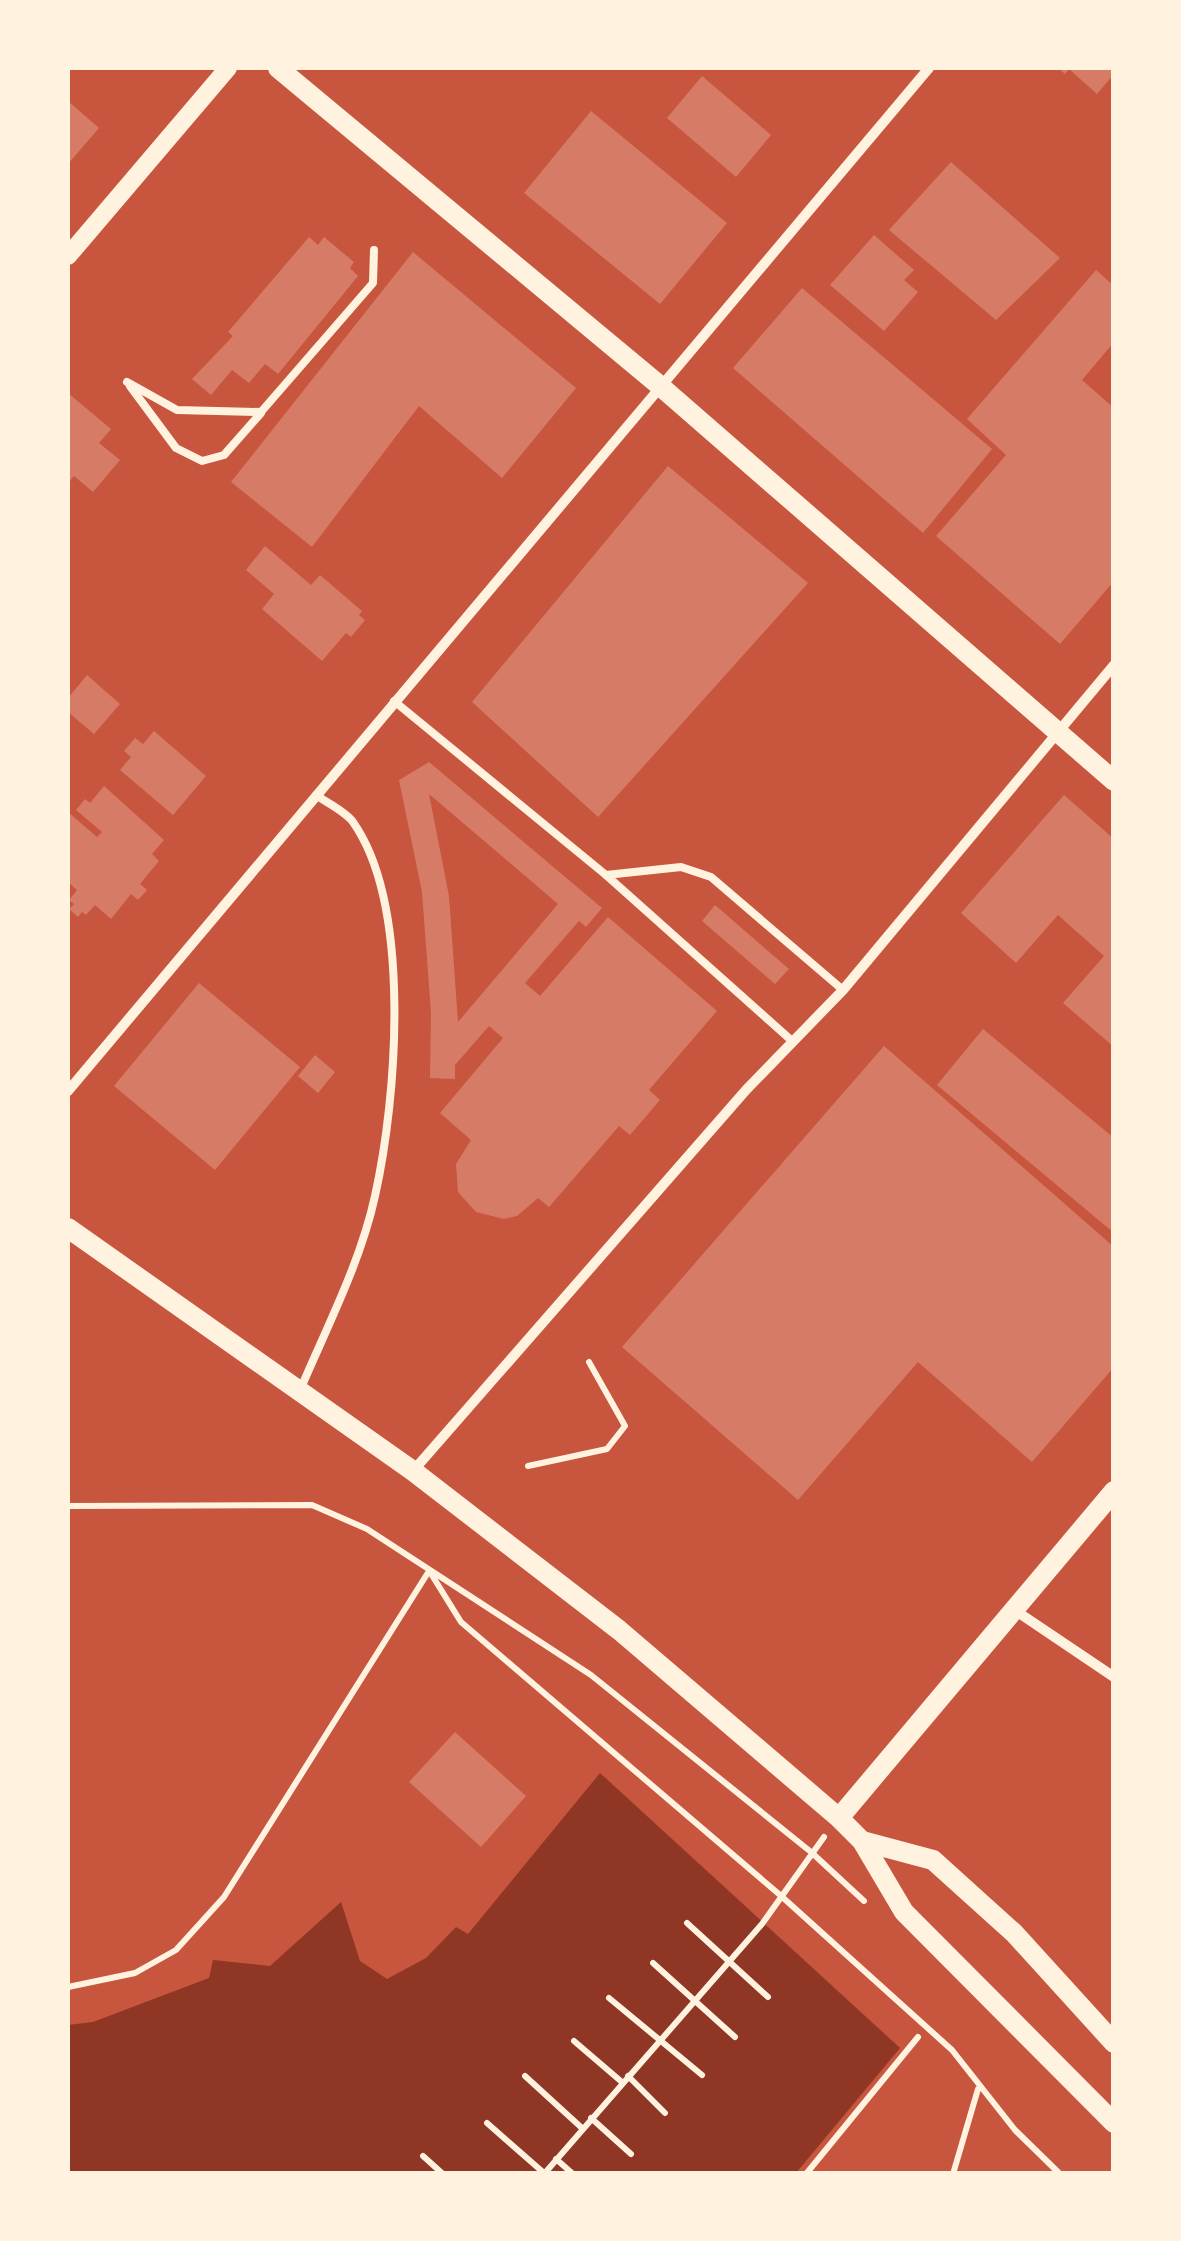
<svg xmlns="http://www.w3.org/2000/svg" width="1181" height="2241" viewBox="0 0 1181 2241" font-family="'Playfair Display',serif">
<rect width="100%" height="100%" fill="#c8553d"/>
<path fill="#8f3625" d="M600,1773L900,2048L796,2173L68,2174V2025L93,2022L209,1978L213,1960L270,1966L341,1902L360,1961L387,1979L426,1958L456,1927L468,1934Z"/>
<path fill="#d67c66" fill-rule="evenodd" d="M1058,68H1114V74L1097,94L1069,69L1065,74Z
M702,76L771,135L736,177L667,118Z
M68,101L99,128L68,164Z
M591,111L727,223L660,304L524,193Z
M951,162L1060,258L996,320L889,230Z
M874,235L914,270L904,280L918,292L884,331L830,285Z
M309,237L318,245L324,237L354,262L350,268L358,276L278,374L265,364L249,383L232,370L211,395L192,379L233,336L228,332Z
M413,252L576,388L502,478L419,406L312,547L231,482Z
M1096,270L1114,286V342L1082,380L1114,408V581L1060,644L936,536L1006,455L967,419Z
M802,288L992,449L923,533L733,368Z
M68,393L111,429L99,443L120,460L93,492L74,476L68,483Z
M668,466L808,583L598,817L472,702Z
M265,546L311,585L320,575L362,611L359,615L365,620L351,637L346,633L322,661L262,609L274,594L246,570Z
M87,675L120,704L94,734L68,712V698Z
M154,731L206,776L173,815L120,770L131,757L124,751L135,738L143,744Z
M429,762L602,908L586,927L579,921L525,983L540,996L608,917L717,1011L649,1090L660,1100L630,1135L619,1126L549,1207L538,1198L517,1216L504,1219L476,1212L458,1192L456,1164L471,1140L440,1113L503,1038L489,1026L455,1065V1079L430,1078L431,1013L422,892L399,780ZM429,794L558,904L458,1022L449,896Z
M104,786L164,840L152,854L159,861L140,884L147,890L138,900L131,894L111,919L95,905L86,915L82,912L78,917L69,909L74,904L69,900L77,890L68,882V812L97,837L102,832L76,810L85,799L90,803Z
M1064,795L1114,839V1047L1063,1003L1104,956L1058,915L1016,963L961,913Z
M715,905L789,969L775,984L702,921Z
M199,983L300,1067L215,1170L114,1086Z
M983,1029L1114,1138V1233L937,1085Z
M884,1046L1114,1247V1367L1032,1462L918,1362L798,1500L622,1347Z
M315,1055L335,1072L318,1093L298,1076Z
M455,1732L526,1796L481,1847L409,1782Z"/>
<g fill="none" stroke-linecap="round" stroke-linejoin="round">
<path stroke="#fff3e0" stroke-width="6" d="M528,1466L607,1449L625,1426L589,1362
M68,1506L312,1505L367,1529L591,1675L811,1852L864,1901
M430,1572L461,1622L780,1895L952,2050L1015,2130L1060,2174
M687,1923L768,1997
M653,1963L735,2037
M68,1987L135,1973L176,1950L224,1897L429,1571
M609,1998L702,2075
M574,2041L623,2083
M525,2076L583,2129
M628,2076L665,2113
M591,2118L631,2154
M487,2123L544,2173
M423,2156L443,2174
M556,2159L573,2174
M544,2174L762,1924L824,1837
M806,2174L918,2037
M953,2174L978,2089"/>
<path stroke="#fff3e0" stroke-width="8" d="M127,382L177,410L261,412L373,283L374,250
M130,386L176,448L202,461L224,455L261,413
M394,701L606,875L791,1040
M606,875L681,867L711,877L843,990
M301,1388C327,1327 361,1261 375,1196C397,1098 412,906 353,822C345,811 327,803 316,795"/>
<path stroke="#fff3e0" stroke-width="10" d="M68,1091L929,68
M413,1471L746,1090L843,990L1114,665
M1013,1609L1114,1677"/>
<path stroke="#fff3e0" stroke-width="18" d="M68,256L228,68"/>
<path stroke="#fff3e0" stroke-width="20" d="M278,68L659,385L1114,781
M68,1228L413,1471L619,1630L839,1818L862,1841L904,1912L1114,2123
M839,1818L1114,1491
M862,1841L933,1860L1014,1933L1114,2043"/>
</g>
<rect width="1181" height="2241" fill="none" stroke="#fff3e0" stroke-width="140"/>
</svg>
